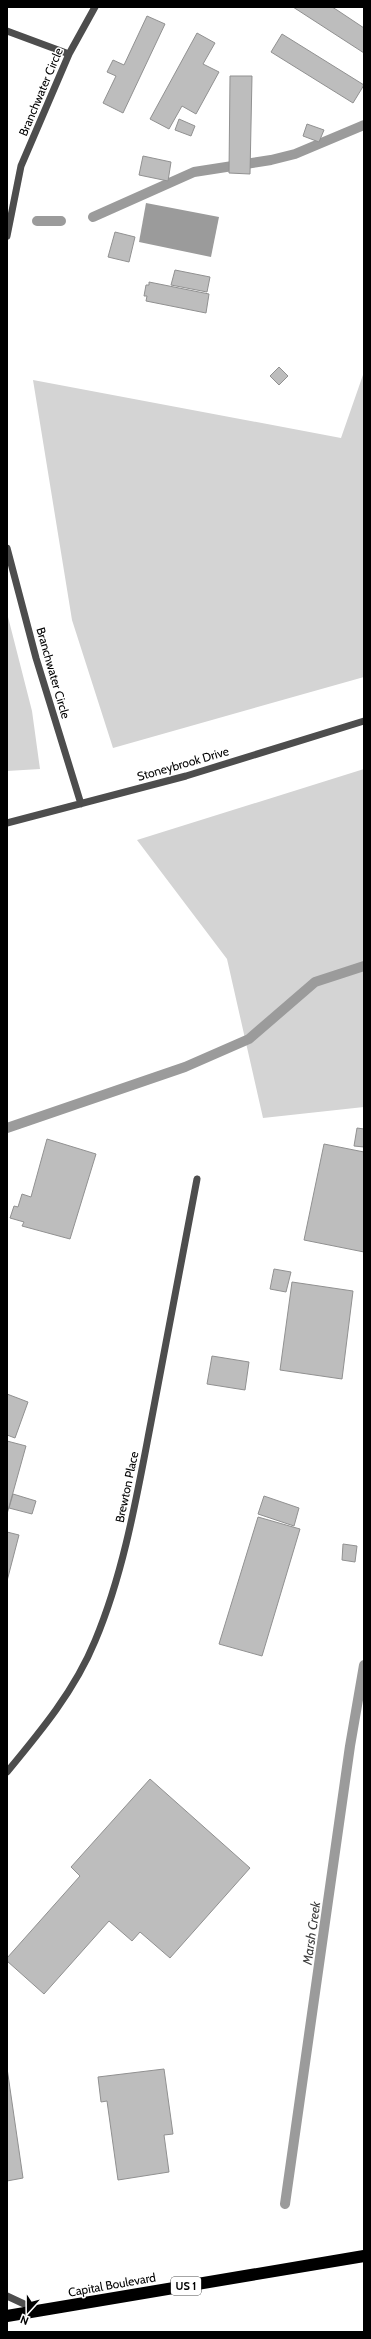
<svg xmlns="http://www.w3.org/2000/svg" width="371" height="2339" viewBox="0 0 371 2339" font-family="Cabin,sans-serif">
<rect width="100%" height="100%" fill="#fff"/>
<path fill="#d4d4d4" d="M364,372V677L113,748L72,620L33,380L341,438Z
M7,613L32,711L40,769L7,771Z
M364,769V1107L263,1118L227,959L137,840Z"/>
<path fill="#9b9b9b" d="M146,203L219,217L211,257L139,242Z"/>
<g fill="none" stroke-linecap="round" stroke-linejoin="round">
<path stroke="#9b9b9b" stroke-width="10" d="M93,217L194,172L271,160L295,154L364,125
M37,221H61
M7,1128L185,1067L249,1039L315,982L364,966
M285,2204L350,1746L364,1665"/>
</g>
<path fill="#bdbdbd" stroke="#919191" d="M293,7H332L337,10L364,28V53Z
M147,16L165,24L123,113L103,103L116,76L107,72L113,60L124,65Z
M197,33L215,43L203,64L219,72L196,114L182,106L169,129L150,119Z
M282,34L364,85L353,103L271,52Z
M230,76H252L250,174L229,173Z
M179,119L195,126L191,136L175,130Z
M307,124L324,130L319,142L303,136Z
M143,156L171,162L168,181L139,175Z
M115,232L135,237L129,262L108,257Z
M175,270L210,277L207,292L171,285Z
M149,282L209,294L206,313L146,301L147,296H144L146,285H149Z
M279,367L288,376L279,385L270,376Z
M357,1128L364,1129V1147L354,1146Z
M47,1139L96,1154L70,1239L22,1226L24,1222L10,1218L14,1206L18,1207L22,1194L31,1197Z
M324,1144L364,1152V1252L304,1240Z
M274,1269L291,1272L286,1292L270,1289Z
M292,1282L353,1291L342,1379L280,1370Z
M212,1356L249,1362L245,1390L207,1384Z
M7,1394L28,1402L15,1438L7,1435Z
M7,1441L26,1446L7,1514Z
M13,1494L36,1501L32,1514L9,1508Z
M264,1496L299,1508L294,1526L258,1514Z
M258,1517L300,1529L262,1656L219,1644Z
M7,1532L19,1535L7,1581Z
M343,1544L357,1546L355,1562L342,1560Z
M150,1779L250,1868L170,1958L140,1932L132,1941L109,1921L44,1994L7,1961V1958L80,1876L71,1867Z
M7,2068L23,2178L7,2181Z
M164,2069L173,2134L164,2135L169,2172L118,2180L107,2101L101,2102L98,2077Z"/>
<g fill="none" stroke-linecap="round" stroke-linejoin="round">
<path stroke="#4d4d4d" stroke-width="7" d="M7,31L69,54
M7,236L21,166L69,54L95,7
M7,548L36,658L81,804
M7,823L186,776L364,721
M7,1772C41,1731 75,1690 95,1641C124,1572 137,1495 151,1422C167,1341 182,1260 197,1179
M7,2296L37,2310"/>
<path stroke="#000" stroke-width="12" d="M7,2316L364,2256"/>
</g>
<g text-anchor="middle" stroke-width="3" stroke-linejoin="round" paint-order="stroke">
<rect fill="#fff" stroke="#4c4c4c" stroke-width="1" x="171" y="2277" width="30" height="18" rx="3"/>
<g font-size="11" font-weight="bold" fill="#000">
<text x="186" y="2290">US 1</text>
</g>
<g font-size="12" fill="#000" stroke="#fff">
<text transform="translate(41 92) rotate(-67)" y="4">Branchwater Circle</text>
<text transform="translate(53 673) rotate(74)" y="4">Branchwater Circle</text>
<text transform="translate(183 764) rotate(-16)" y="4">Stoneybrook Drive</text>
<text transform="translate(127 1487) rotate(-78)" y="4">Brewton Place</text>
<text transform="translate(112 2285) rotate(-10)" y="4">Capital Boulevard</text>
</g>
<g font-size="13" font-style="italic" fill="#3c3c3c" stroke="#fff">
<text transform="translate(311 1933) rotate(-82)" y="5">Marsh Creek</text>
</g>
</g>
<rect width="371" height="2339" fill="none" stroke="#000000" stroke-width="16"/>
<g transform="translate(28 2311) rotate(201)" stroke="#ffffff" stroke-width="3" paint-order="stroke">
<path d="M0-3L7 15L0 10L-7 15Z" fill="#000000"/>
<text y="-6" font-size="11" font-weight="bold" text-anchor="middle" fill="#000000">N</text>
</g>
</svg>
